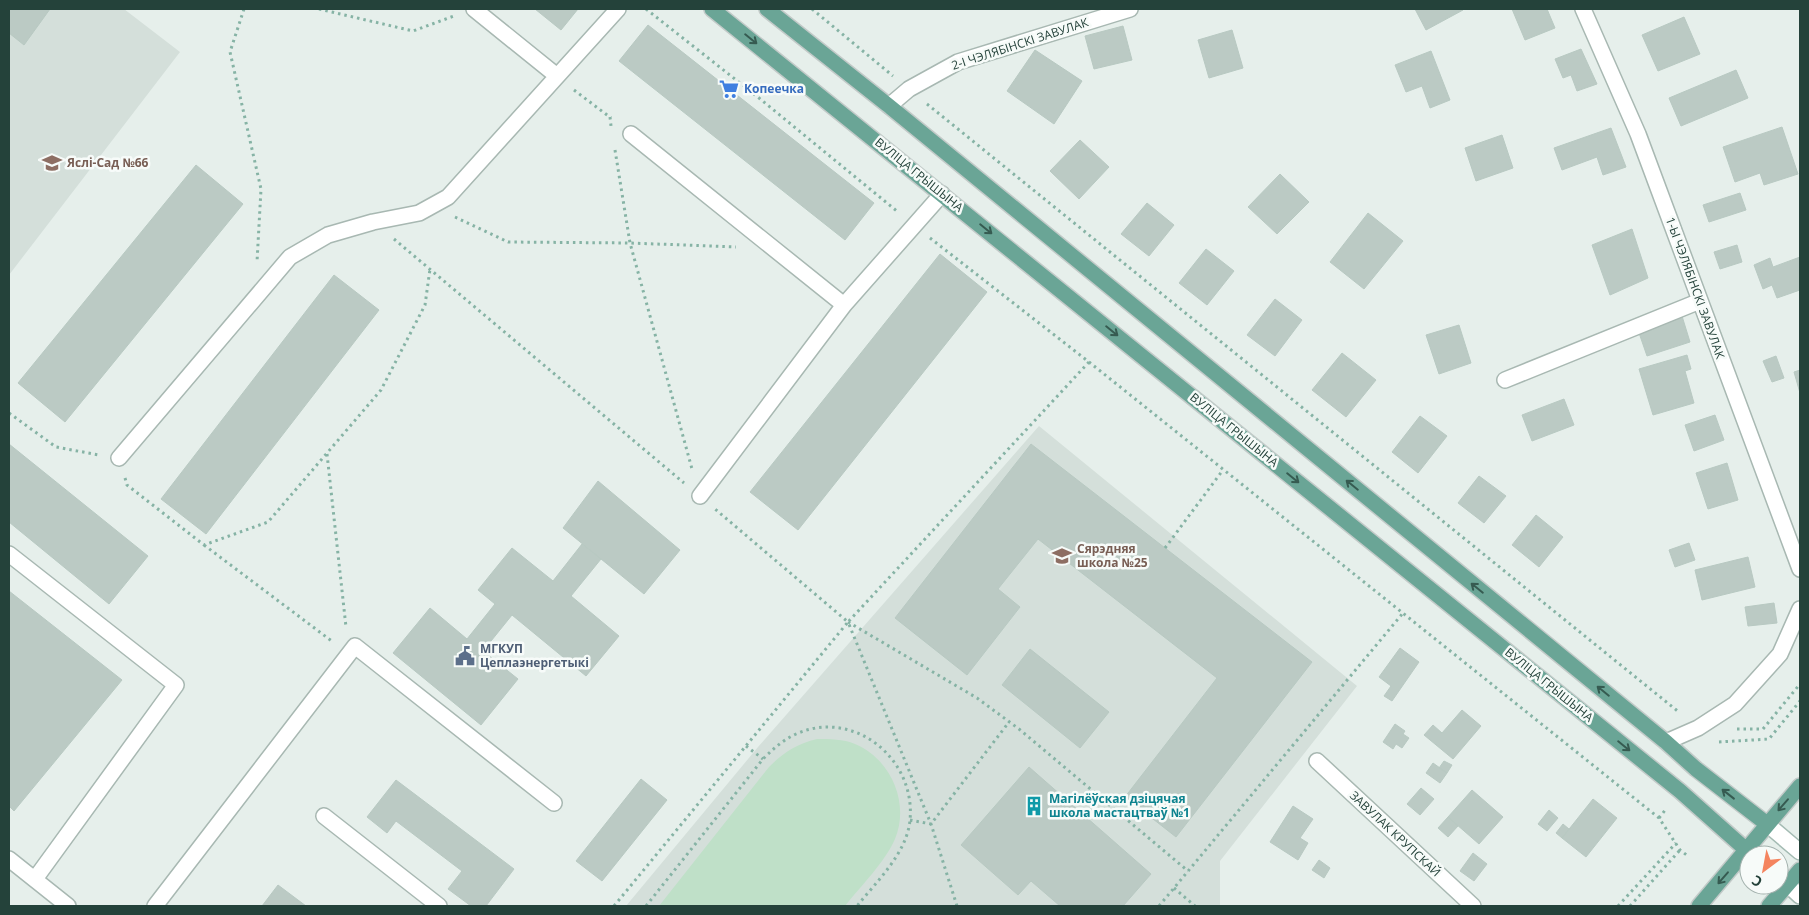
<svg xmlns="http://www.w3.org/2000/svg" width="1809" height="915" viewBox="0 0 1809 915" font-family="'Open Sans',sans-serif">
<rect width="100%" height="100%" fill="#e6efeb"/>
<path fill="#d4dfda" d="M9,9H124L180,52L9,275Z
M1039,426L1357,686L1220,861V906H626L758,747Z"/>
<path fill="#bfe0c8" d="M817,739C830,739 843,739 855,744C891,759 910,803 895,839C885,862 861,886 845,906H659L769,767C784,752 797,744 817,739Z"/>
<path fill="#bbcac4" stroke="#b8c9c2" d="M9,9H50L24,45L9,33Z
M535,9H578L561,30Z
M1415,9H1462L1463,10L1426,30Z
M1512,9H1547L1555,28L1525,40Z
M1684,17L1700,54L1658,71L1642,35Z
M648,25L874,203L845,240L619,61Z
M1123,26L1132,60L1094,69L1085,36Z
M1232,30L1243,68L1209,78L1198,40Z
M1581,49L1597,84L1577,91L1571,75L1563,78L1555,59Z
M1035,50L1082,81L1054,124L1007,91Z
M1431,51L1450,100L1430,108L1422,86L1406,92L1395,65Z
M1736,70L1748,98L1681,126L1669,98Z
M1782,127L1798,174L1764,185L1760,173L1735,182L1723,147Z
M1611,128L1626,167L1603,175L1597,157L1562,170L1554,148Z
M1502,135L1513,168L1476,181L1465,148Z
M1080,140L1109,167L1079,199L1050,171Z
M196,165L243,204L65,422L18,383Z
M1280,174L1309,202L1277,234L1248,207Z
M1740,193L1746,210L1709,222L1703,205Z
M1147,203L1174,225L1149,256L1121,234Z
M1368,213L1403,241L1364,289L1330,262Z
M1632,229L1648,278L1610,295L1592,245Z
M1737,245L1742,262L1720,269L1714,252Z
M1206,249L1234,271L1207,305L1179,283Z
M940,254L987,292L798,530L750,492Z
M1800,257V290L1777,298L1772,285L1763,289L1754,265L1770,258L1773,267Z
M334,275L379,310L206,534L161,499Z
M1275,299L1302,320L1275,356L1247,335Z
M1682,316L1690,342L1647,356L1638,330Z
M1459,325L1471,363L1439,374L1426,335Z
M1342,353L1376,380L1346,417L1312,390Z
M1687,355L1691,369L1685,371L1694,403L1653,415L1639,369Z
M1776,356L1784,378L1772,382L1763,361Z
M1800,370V393L1794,372Z
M1564,399L1574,425L1532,441L1522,415Z
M1715,415L1724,440L1694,451L1685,425Z
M1420,416L1447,436L1418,473L1392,452Z
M9,444L148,556L109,604L9,522Z
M1031,444L1312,662L1176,837L1125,797L1217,678L1038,539L998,589L1020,607L967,675L895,618Z
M1727,463L1738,500L1708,509L1696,473Z
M1479,476L1506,496L1484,523L1458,503Z
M598,481L680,550L644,594L563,528Z
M1536,515L1563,537L1539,567L1512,545Z
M1689,543L1695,560L1675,567L1669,550Z
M582,544L601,559L571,596L619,636L586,676L512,615L483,651L518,679L481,725L393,653L430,608L467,639L495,604L478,590L512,548L553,581Z
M1748,557L1755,587L1702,600L1695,570Z
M9,591L122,680L14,811L9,806Z
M1774,603L1777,623L1748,626L1745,607Z
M1400,648L1419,662L1392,701L1384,696L1391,686L1379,677Z
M1030,649L1109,712L1080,748L1002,685Z
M1462,710L1481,726L1453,759L1424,735L1433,725L1442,733Z
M1395,724L1405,731L1403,734L1409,738L1402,748L1396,744L1393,749L1383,742Z
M1444,761L1452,765L1447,773L1439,768Z
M1433,763L1447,773L1440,783L1426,773Z
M1029,767L1151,874L1123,906H1060L1031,881L1018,895L961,845Z
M641,779L667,800L602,881L576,861Z
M396,780L514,869L486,906H471L448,889L462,871L396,821L387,833L367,817Z
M1421,788L1434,799L1420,815L1407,804Z
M1472,790L1503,817L1479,844L1448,817Z
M1593,799L1617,818L1586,857L1562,838Z
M1293,806L1313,819L1300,838L1308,843L1298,860L1270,842Z
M1549,810L1558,818L1547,831L1538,824Z
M1448,817L1458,826L1448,837L1438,828Z
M1563,824L1569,829L1562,838L1556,833Z
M1473,853L1487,864L1474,881L1460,871Z
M1319,860L1330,868L1324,878L1312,870Z
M278,885L306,906H262Z"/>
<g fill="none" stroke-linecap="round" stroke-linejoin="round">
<defs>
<path id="lane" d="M474,9L557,76
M631,134L844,305
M119,458L290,257L328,235L373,222L419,213L448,197L618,9
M700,496L844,305L942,194
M9,554L176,685L35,879
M324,816L439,906
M155,906L355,646L554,803"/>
<path id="street" d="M1583,9L1638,134L1800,569
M889,106L909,89L958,62L1130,9
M1505,380L1700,301
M1666,742L1698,728L1735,704L1780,654L1800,609
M1317,761L1473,906
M9,859L68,906"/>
<path id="secondary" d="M1767,824L1800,852
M1788,885L1800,896"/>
<path id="primary" d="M712,9L1680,791L1752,855
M767,9L889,106L1666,742L1696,769L1767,824
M1699,906L1800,786
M1769,906L1800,870"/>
</defs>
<use href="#lane" stroke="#a8b8b2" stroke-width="18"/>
<use href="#street" stroke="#a8b8b2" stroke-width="18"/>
<use href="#secondary" stroke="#a4bbb3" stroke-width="18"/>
<use href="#primary" stroke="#c2cac8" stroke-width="18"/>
<path stroke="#86b3a5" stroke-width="3" stroke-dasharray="2.5 4" stroke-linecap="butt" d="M244,9L230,52L261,189L257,262
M319,9L413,31L454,16
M646,9L759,98L898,212
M812,9L893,76
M574,90L611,118
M927,104L1680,713
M610,117L611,126
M615,150L630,243L692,469
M455,217L508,242L630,243L736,247
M930,238L1089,362L1659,818L1680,850L1688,856
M394,239L684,483
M9,413L56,447L99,455
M327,454L346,627
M125,478L127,485L204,545L268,522L381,390L425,305L430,269
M204,545L333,642
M1165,548L1223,470
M848,622L977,698L1019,729L1188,871
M1737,729H1763L1800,684
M1719,742L1769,739L1800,701
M746,746L763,759
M1659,818L1666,809
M910,820L931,824L1009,722
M1174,888L1195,906
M614,906L848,622L715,509
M646,906L763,759C773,749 783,740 796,734C854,708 916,759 910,820C907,853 877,881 857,906
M957,906L931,824L848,622L1089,362
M1159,906L1403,613
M1618,906L1676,843
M1630,906L1680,850"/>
<use href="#lane" stroke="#fff" stroke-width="15"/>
<use href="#street" stroke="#fff" stroke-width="15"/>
<use href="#secondary" stroke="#fff" stroke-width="15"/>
<use href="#primary" stroke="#6aa596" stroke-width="15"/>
</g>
<defs><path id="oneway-shaft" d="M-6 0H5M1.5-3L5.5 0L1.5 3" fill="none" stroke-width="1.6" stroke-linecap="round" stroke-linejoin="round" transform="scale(1.25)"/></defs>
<g stroke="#365b51">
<use href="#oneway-shaft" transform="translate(751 39) rotate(39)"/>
<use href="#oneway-shaft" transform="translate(986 229) rotate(39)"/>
<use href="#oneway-shaft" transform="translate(1112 331) rotate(39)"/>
<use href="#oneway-shaft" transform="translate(1293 478) rotate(39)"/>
<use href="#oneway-shaft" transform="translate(1352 485) rotate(-141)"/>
<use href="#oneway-shaft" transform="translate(1477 588) rotate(-141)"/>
<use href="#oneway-shaft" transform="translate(1603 691) rotate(-141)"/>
<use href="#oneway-shaft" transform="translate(1624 746) rotate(39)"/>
<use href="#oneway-shaft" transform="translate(1728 794) rotate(-142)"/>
<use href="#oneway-shaft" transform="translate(1783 805) rotate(131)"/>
<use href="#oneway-shaft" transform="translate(1723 878) rotate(131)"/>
</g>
<defs>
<symbol id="supermarket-bare" viewBox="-9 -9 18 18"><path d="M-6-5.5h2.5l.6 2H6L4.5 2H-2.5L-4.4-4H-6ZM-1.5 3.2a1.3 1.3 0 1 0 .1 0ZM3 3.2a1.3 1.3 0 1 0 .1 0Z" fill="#3f7fe0" stroke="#f7fbf9" stroke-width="2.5" paint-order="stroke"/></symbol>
<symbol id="school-bare" viewBox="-9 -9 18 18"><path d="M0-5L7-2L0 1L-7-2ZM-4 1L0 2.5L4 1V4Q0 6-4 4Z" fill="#8d6e63" stroke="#f7fbf9" stroke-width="2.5" paint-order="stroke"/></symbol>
<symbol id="civic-bare" viewBox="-9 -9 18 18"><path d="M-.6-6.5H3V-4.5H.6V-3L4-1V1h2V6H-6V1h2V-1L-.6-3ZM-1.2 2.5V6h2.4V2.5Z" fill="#5c6f8a" stroke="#f7fbf9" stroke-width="2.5" paint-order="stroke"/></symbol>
<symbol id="building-bare" viewBox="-9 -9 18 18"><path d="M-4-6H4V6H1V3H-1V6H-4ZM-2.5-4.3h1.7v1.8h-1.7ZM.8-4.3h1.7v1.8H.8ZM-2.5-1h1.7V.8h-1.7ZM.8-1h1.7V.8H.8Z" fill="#0f9aa8" stroke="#f7fbf9" stroke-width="2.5" paint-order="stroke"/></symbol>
</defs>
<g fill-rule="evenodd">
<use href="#supermarket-bare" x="715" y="75" width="28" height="28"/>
<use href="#school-bare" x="38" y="149" width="28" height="28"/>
<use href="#school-bare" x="1048" y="542" width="28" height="28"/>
<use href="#civic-bare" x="451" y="642" width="28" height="28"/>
<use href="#building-bare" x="1020" y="792" width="28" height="28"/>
</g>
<g text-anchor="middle" stroke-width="5" stroke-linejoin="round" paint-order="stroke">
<g font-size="12" fill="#24423a" stroke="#f7fbf9">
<text transform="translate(1020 44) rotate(-18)" y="4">2-І ЧЭЛЯБІНСКІ ЗАВУЛАК</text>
<text transform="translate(919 175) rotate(39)" y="4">ВУЛІЦА ГРЫШЫНА</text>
<text transform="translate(1695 288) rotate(70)" y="4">1-Ы ЧЭЛЯБІНСКІ ЗАВУЛАК</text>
<text transform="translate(1234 430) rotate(39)" y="4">ВУЛІЦА ГРЫШЫНА</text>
<text transform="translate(1549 685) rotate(39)" y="4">ВУЛІЦА ГРЫШЫНА</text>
<text transform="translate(1395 834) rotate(43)" y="4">ЗАВУЛАК КРУПСКАЙ</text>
</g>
<g font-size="12" font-weight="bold" fill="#366cbe" stroke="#f7fbf9" text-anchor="start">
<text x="744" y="93">Копеечка</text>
</g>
<g font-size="12" font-weight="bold" fill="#785e54" stroke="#f7fbf9" text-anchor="start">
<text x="67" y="167">Яслі-Сад №66</text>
<text x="1077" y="553">Сярэдняя<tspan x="1077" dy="14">школа №25</tspan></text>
</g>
<g font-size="12" font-weight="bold" fill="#4e5e75" stroke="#f7fbf9" text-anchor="start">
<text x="480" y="653">МГКУП<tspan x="480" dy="14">Цеплаэнергетыкі</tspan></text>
</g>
<g font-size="12" font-weight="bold" fill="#0d838f" stroke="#f7fbf9" text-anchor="start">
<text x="1049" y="803">Магілёўская дзіцячая<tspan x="1049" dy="14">школа мастацтваў №1</tspan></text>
</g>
</g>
<rect width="1809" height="915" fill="none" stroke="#24423a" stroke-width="20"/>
<g transform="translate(1764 870) rotate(212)"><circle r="24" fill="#f7fbf9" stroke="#a3b1ad"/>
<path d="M0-4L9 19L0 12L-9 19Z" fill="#f4845f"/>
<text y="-8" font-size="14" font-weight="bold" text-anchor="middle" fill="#24423a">С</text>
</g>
</svg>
